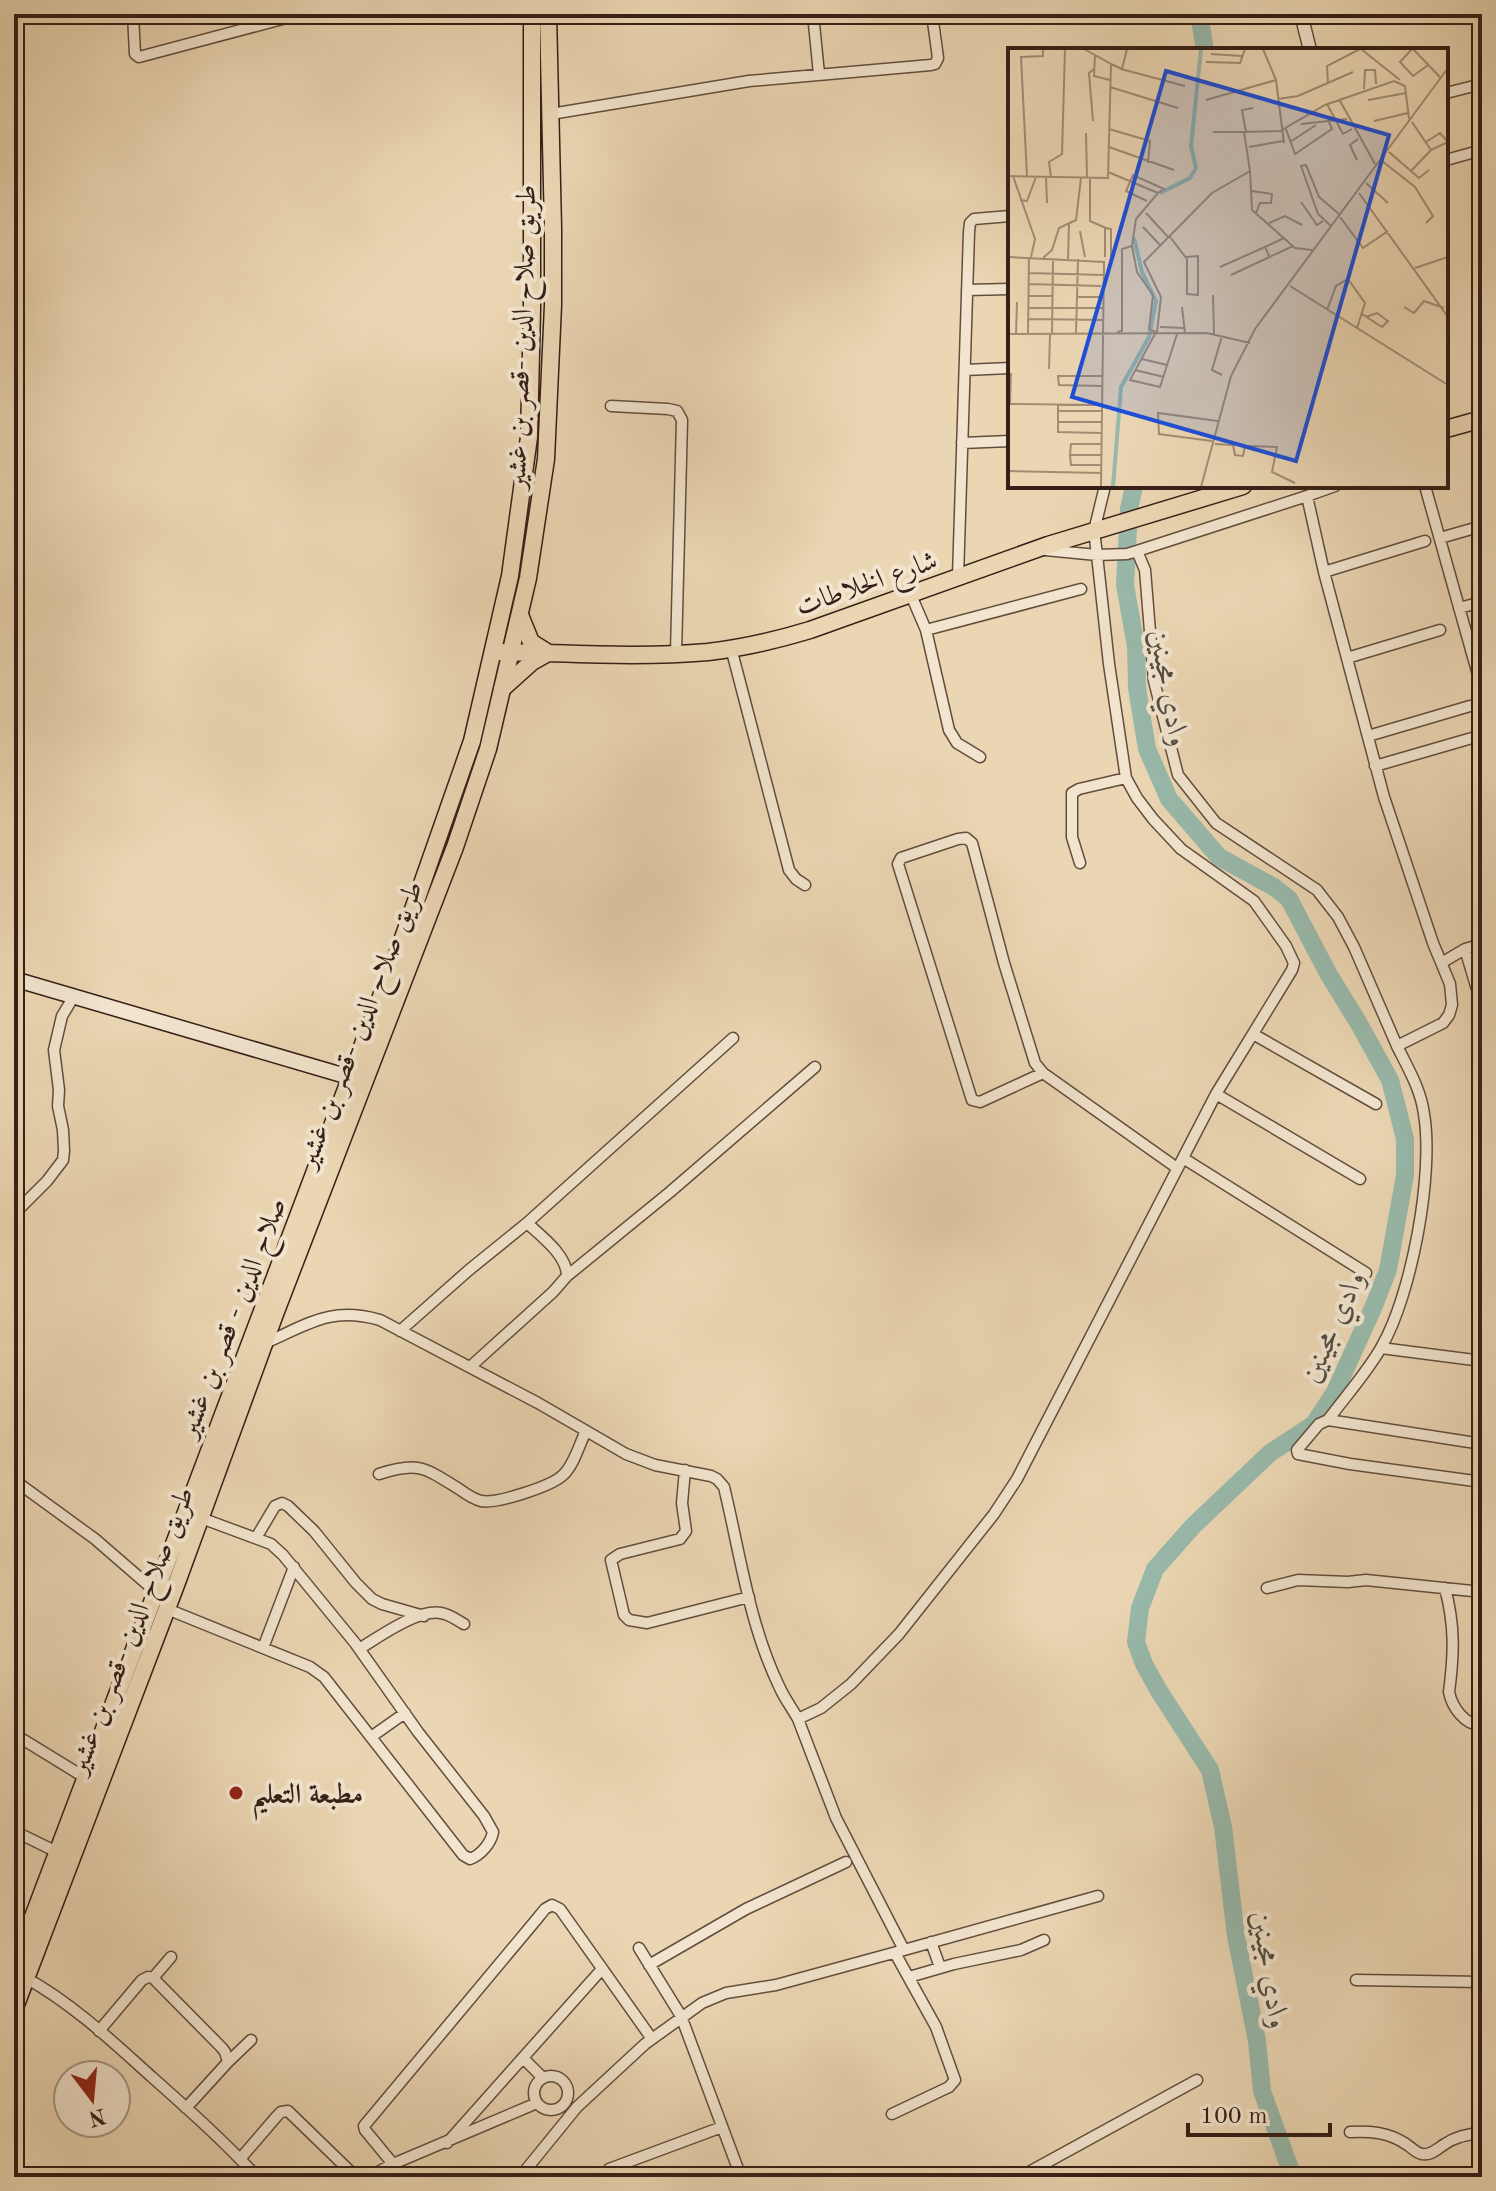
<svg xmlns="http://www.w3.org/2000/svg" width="1496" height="2191" viewBox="0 0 1496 2191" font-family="'Old Standard TT',Amiri,serif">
<rect width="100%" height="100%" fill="#ebd6b3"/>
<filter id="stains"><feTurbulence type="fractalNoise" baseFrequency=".0025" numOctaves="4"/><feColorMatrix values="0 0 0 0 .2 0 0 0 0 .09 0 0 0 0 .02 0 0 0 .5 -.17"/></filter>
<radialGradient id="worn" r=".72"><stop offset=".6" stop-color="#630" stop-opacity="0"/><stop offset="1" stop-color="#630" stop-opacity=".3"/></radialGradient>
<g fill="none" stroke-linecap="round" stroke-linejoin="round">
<path stroke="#98b9ab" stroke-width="18" d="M1199,14L1205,50
M1134,486L1129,509L1125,585L1136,646L1137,688L1147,749L1169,799L1219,857L1274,887L1289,899L1329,975L1358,1022L1390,1080L1405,1139V1175L1388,1270L1373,1308L1335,1392L1314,1424L1270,1453L1193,1526L1155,1569L1140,1608L1136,1642L1144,1664L1159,1691L1210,1770L1223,1827L1236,1936L1257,2041L1262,2091L1293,2177"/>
<defs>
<path id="minor" d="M133,14L135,54L139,57L301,14
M813,14L819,74
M1446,93L1482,84
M551,114L749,81L931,65L935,64L938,58L932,14
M1446,160L1482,150
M967,290L1010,289
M965,370L1010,368
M611,406L668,409L677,411L682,420L676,653
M962,443L1010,441
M1105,486L1094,531L1097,555L1127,554L1137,551L1145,570L1154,681L1178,775L1216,823L1317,890L1338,917L1354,947L1397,1046
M1335,486L1307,496L1324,572L1384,797L1433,943L1450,984L1452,1005L1449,1015L1443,1023L1397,1046C1408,1068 1421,1090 1424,1114C1434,1173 1412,1293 1382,1346C1369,1370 1345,1397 1328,1420L1482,1444
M1425,486L1482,689
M1440,538L1482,526
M1137,551L1307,496
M1324,572L1425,541
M958,577L969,232L970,223L974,219L1010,216
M911,595L926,630L949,730L957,743L980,757
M1459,608L1482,602
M926,630L1081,589
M731,648L789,870L796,879L805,885
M1347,658L1440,630
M1368,736L1470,706
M1375,766L1472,738
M1080,863L1072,837V793L1079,789L1126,778
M1465,949L1482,1006
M1443,962L1465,949L1482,944
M1253,1034L1376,1104
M1043,1073L980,1102L972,1100L898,864L901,858L958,839L966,838L972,843L1004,963L1035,1063L1043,1073L1177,1168
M1216,1094L1360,1179
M1183,1158L1366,1273
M14,1214L47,1181L63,1160L64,1151L63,1130L58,1106L59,1090L54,1050L62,1016L74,996
M567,1276L670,1192L815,1067
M400,1331L469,1270L527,1223L733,1038
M265,1343C309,1324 330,1306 380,1320L538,1403L626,1454L655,1465L711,1476L717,1479L724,1487C740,1553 749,1624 779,1686C784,1698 792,1708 798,1719
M1381,1348L1482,1361
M470,1367L553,1292L567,1276C567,1255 541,1236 527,1223
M1328,1420L1319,1424L1297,1450L1298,1454L1350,1464L1482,1482
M685,1470L682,1503L686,1531L680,1539L620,1554L611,1560L624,1615L629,1620L647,1623L749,1597
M379,1474C419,1461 425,1468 459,1489C466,1494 473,1499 481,1501C497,1504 552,1486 563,1475C574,1465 579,1445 586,1431
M14,1480L95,1539L155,1591
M256,1538L275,1506L282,1503L288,1506L314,1531L356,1583L372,1599L382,1604L424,1616
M1267,1588L1298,1580L1348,1582L1366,1580L1482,1592
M1445,1588C1455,1626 1454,1654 1449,1692C1452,1707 1465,1726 1482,1725
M167,1609L310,1667L324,1677L463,1855L470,1859C481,1855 491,1843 493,1832L484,1816L418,1732L355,1643L283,1555L271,1544L201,1518
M263,1648L294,1567
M359,1649C379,1637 417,1609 441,1613C449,1614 457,1620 464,1624
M14,1734L84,1777
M371,1737L405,1713
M14,1831L57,1852
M931,1942L940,1967
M639,1948L681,2016L741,2177
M904,1950L1098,1896
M649,1965L746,1909L846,1862
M909,1977L954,1964L1021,1950L1044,1940
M26,1978C73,2004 113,2042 153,2078C189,2110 225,2142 257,2177
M153,1978L222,2048L225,2052L228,2062L186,2108
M1356,1980L1482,1982
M99,2031L142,1980L148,1977L153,1978L171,1957
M524,2059L543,2078
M228,2062L251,2040
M534 2093a17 17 0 1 1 34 0a17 17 0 1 1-34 0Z
M892,2114L949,2087L955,2080L936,2027L895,1953
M1350,2132C1370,2131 1388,2132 1406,2144C1411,2147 1416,2153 1422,2154C1431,2156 1438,2148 1445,2144C1456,2136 1469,2135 1482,2132
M447,2143L602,1969
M240,2159L277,2116L281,2112L288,2111L356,2177
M393,2164L365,2130L364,2126L536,1920L545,1909L552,1905L560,1909L652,2039
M609,2169L722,2127
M369,2177L393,2164L537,2103
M520,2177L577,2107L645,2044L702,2003L726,1993L776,1985L904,1950L836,1818L798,1719L821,1708L851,1684L899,1634L994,1514L1017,1479L1216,1094L1292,970L1294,963L1286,946L1254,901L1181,849L1153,819L1137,798L1126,778L1109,664L1097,555L1045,550
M1020,2177L1197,2080"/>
<path id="tertiary" d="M1301,14L1310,50"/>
<path id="secondary" d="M14,979L349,1077"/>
<path id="primary" d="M1446,429L1482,419
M520,615L531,642L547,652
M498,652C568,653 638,658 708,652C742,648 777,640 810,630L1048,545L1243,486
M502,689L532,662L548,653"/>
<path id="trunk" d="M14,1967L402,941L472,741L510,576L529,437L532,309V14
M14,2010L176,1585L275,1314L455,847L488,749L528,578L546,459L553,305V228L548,14"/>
</defs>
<use href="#minor" stroke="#624d3d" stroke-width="13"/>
<use href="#tertiary" stroke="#624d3d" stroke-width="15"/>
<use href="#secondary" stroke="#351f16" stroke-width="17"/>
<use href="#primary" stroke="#351f16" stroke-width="19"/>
<use href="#trunk" stroke="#351f16" stroke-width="19"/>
<use href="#minor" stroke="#f2e4ce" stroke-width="10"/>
<use href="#tertiary" stroke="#f2e4ce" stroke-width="12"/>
<use href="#secondary" stroke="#f2e4ce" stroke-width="14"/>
<use href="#primary" stroke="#ebd6b3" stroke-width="16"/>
<use href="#trunk" stroke="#ebd6b3" stroke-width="16"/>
</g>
<circle fill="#8f2418" stroke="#f2e4ce" stroke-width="3" cx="236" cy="1793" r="8"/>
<g text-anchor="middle" stroke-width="8" stroke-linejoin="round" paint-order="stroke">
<g font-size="28" fill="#351f16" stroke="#f2e4ce">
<text transform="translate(520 337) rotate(-88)" y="10">طريق صلاح الدين -قصر بن غشير</text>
<text transform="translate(866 582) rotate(-19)" y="10">شارع الخلاطات</text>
<text transform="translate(359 1024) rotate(-69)" y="10">طريق صلاح الدين -قصر بن غشير</text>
<text transform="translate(231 1317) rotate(-69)" y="10">صلاح الدين - قصر بن غشير</text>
<text transform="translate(130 1630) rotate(-69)" y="10">طريق صلاح الدين -قصر بن غشير</text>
</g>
<g font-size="28" font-weight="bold" fill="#351f16" stroke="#f2e4ce" text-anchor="start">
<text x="252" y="1803">مطبعة التعليم</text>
</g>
<g font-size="30" font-style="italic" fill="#534d43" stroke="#f2e4ce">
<text transform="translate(1170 688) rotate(80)" y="10">وادي مجينين</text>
<text transform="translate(1332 1326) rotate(-66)" y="10">وادي مجينين</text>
<text transform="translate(1271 1970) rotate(81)" y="10">وادي مجينين</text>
</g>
</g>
<g transform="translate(1008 48)">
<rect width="440" height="440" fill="#ebd6b3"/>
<path fill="none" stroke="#98b9ab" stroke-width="4" d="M152,145L182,130L188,120L183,98L193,1M105,439L113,339L141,289L148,253L134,224L126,190"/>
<path fill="none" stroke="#a28d74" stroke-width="2" d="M255,1L268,32L276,95M353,1L392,32M404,1L392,14L405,28L420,17M405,1L432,29M203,6L234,8M87,7L86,28L102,32M198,14L232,15L237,1M103,16L114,21L119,1M113,21L177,38M320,35L319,18L352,1M102,39L170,60M356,41L357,22H367L368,36M270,51L290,48L345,24M331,51L367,116M198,52L268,32M360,52L398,45M319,56L335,86L344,81M85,73L81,25L86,21M366,73L400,65M404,74L423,102L440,94M293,76L339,71M101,81L142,93L140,115M278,81L287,106L324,81L321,74M205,84H236M238,84L234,62L245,60M78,85L79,130M282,94L308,77M418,94L432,85L440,94M101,99L166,122M241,99L275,93M381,104L411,130L421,122M349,112L342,97L350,91M374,113L407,139L425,168L418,175M242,123L244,162L287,200L304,202M403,123L423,102M100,124L150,145L128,171L124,198L114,201V283L109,284M0,128L100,130L103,16L76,1M5,128L27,191L23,209M19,128L13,9L35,8V1M38,129L39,155M43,129L41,114L54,106L57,1M82,130V173L98,180M358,135L380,155M244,143L264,146L263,155H252L248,165M351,145L440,269M12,152L19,153L28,129M139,153L118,143L125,127L156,141L150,145M293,154L309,177L315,173M138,165L161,190M332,169L355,200L380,183M261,175L277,168L294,177M323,178L310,166L293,118L298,117L311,149L331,166M135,179L153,198M72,183L77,209M162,189L179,211V246L190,247V208L178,209M124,198L129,224L145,247L141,281L148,284L122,332L152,339L169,286M261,208L257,199L276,190M0,209L96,214L93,439M97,209V180L103,181V209M35,210L44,202L51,180L68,172L73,130M60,211L61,176M212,219L257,199M407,220L440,209M20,225L96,227M223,227L285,198M20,236L93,238M282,238L440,337M205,247L206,286M20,248H45M69,249H96M174,259L177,285M396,259L406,265L416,253L436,260M20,260H96M319,262L328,238L340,231L357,255L349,280M354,266L374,279L380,273L369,265L358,269M20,271L96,272M152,279L176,280M149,284L153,249L136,214L204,145L242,123L236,84L272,83L317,57L386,33L397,38L401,71M0,286L199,285L242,295M20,286L21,209M44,286L45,211M68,286L70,211M8,287L9,254M134,311L159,317M41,321L42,287M127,322L156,329M214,327L204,322L214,288M94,338L51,337L50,328H95M0,356L94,357M2,356L3,325M50,356V384L93,385M50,363H94M49,374H94M204,393L151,386L150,365L210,373M207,396L225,397L227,407L235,408L237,398L269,399L264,424L287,435M62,407H93M93,417H63L62,407L63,396H93M0,423L93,425M193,439L223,328L247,281L440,20"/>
<path fill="#1d4ed8" fill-opacity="0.15" stroke="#1d4ed8" stroke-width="4" d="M158,23L381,87L288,413L64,349Z"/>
<rect width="440" height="440" fill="none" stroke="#351f16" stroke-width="4"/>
</g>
<rect width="1496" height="2191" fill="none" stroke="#ebd6b3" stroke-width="48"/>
<rect x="16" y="16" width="1464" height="2159" fill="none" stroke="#351f16" stroke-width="4"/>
<rect x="24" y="24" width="1448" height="2143" fill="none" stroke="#351f16" stroke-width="2"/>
<g transform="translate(92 2099) rotate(164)"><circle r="38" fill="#f2e4ce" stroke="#a69584" stroke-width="2"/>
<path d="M0-6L14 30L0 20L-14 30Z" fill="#8f2418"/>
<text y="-12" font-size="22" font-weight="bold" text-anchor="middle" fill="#351f16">N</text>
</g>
<path d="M1188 2123v12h142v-12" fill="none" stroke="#351f16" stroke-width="4"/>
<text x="1200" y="2123" font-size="24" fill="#351f16" stroke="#f2e4ce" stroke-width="6" paint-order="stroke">100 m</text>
<rect width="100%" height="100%" filter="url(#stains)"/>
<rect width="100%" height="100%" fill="url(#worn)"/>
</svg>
